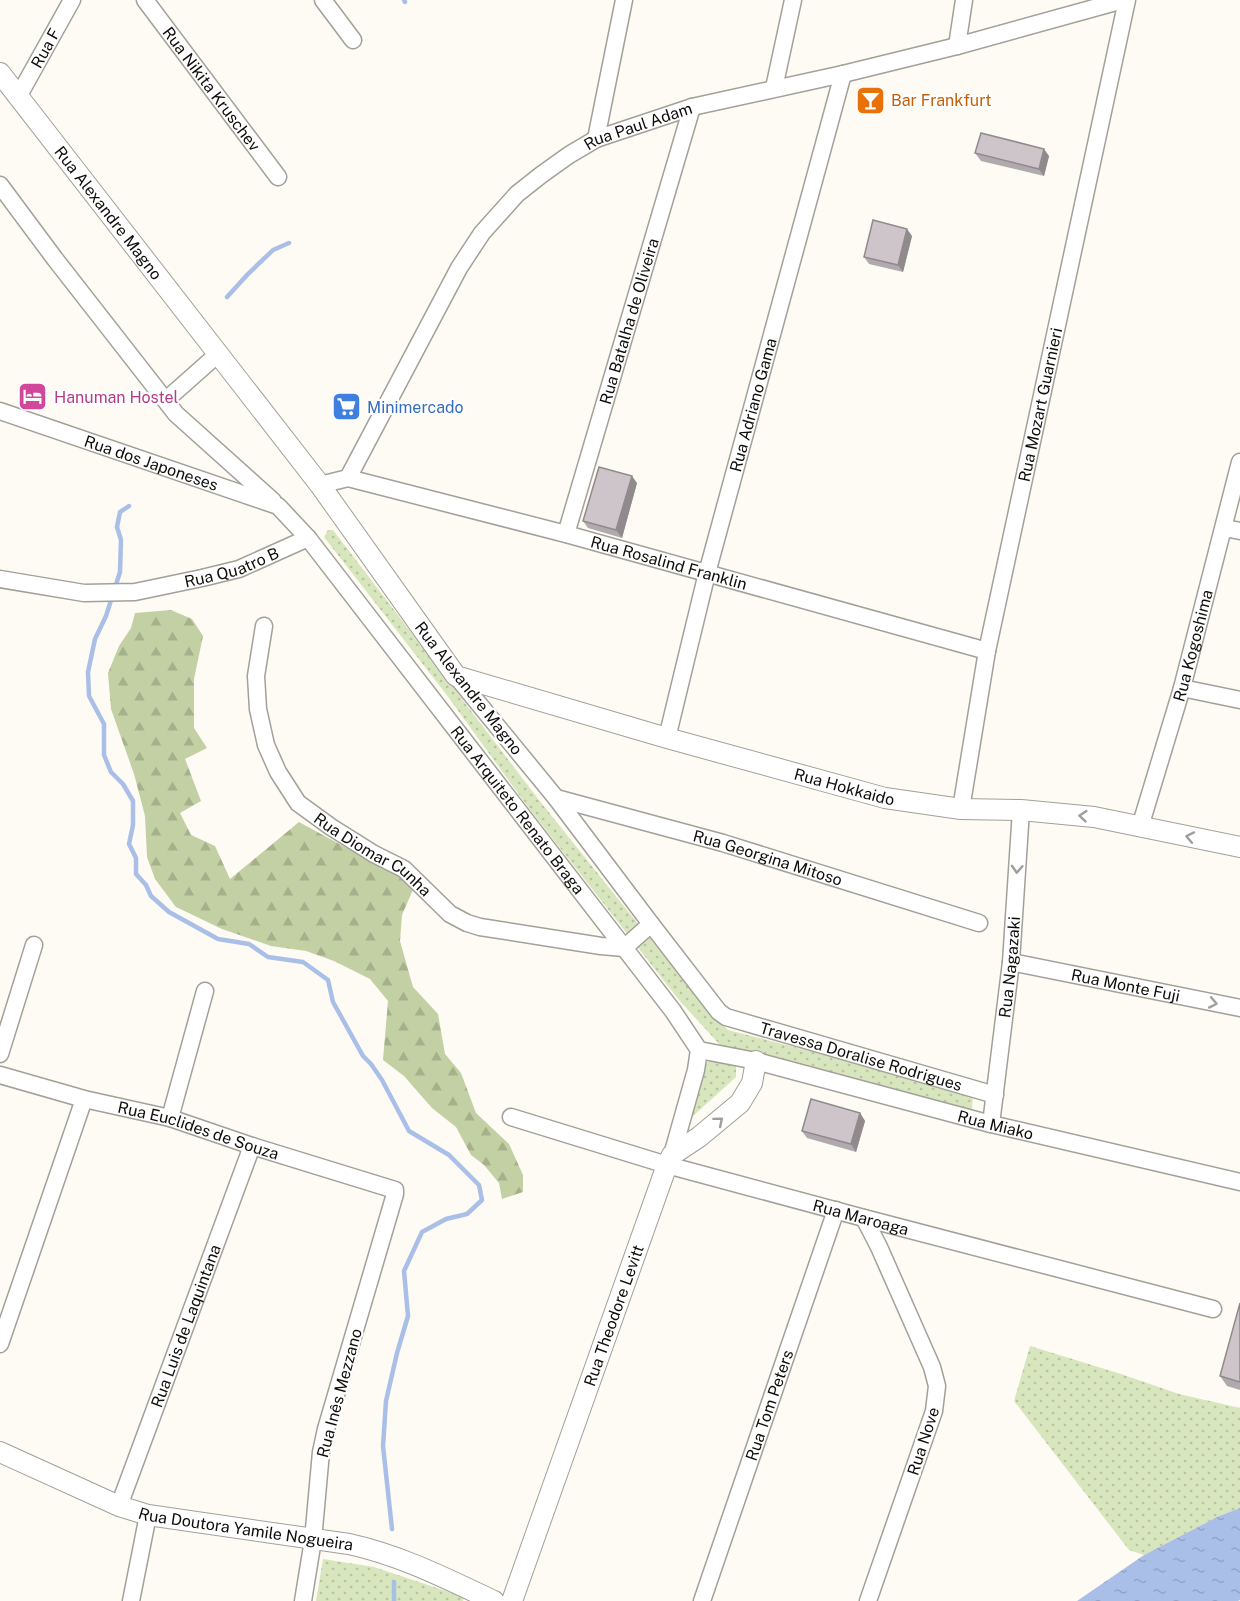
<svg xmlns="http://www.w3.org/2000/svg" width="1240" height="1601" viewBox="0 0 1240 1601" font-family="'Public Sans',sans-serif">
<defs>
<pattern id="green-dots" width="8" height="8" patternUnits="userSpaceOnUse" patternTransform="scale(1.5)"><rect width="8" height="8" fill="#d8e6bd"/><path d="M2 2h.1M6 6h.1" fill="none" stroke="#b8c4a1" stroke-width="1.8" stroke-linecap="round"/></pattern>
<pattern id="forest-firs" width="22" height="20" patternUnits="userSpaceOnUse" patternTransform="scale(1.5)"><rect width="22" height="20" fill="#c2d0a4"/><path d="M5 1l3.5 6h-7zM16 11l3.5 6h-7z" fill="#a6b18c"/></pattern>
<pattern id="water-ripples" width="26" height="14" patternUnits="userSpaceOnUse" patternTransform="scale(1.5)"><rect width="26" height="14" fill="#aabfe8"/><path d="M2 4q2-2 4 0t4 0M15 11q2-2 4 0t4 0" fill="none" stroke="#91a3c6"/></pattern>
</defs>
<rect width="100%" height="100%" fill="#fefaf4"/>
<path fill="url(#green-dots)" d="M328,530H333L539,800L691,990L728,1030L973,1093L972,1110L769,1056L743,1051L732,1057L736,1066V1077L681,1127L704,1064L726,1053L721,1046L679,1000L528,807L446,694L324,537Z
M1030,1346L1121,1374L1179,1394L1240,1408V1508L1219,1516L1144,1555L1129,1550L1014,1401Z
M323,1559L374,1567L464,1597L463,1601H316Z"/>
<path fill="url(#forest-firs)" d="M171,610L192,619L203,636L194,679V728L207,748L185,759L201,801L180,813L191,835L215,846L230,879L299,822L415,885L402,915L400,941L413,987L438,1014L445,1054L461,1073L476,1113L509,1144L523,1175V1192L502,1199L499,1183L484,1165L471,1155L456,1127L432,1108L404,1076L383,1060L388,1001L370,979L334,961L306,951L271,946L222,929L176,907L155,879L147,857L145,816L134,774L111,709L108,673L119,646L131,628L135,613Z"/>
<path fill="url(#water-ripples)" d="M1240,1508V1600L1238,1601H1077L1144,1555L1219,1516Z"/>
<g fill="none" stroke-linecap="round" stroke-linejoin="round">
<path stroke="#aabfe8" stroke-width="4.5" d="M404,0L405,2
M227,297L248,274L273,250L289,243
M129,506L120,512L117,527L121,540L120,572L106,616L95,639L88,672L89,696L104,724V755L111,772L123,784L133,801V825L129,844L136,858V874L146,885L151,896L169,912L218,939L249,944L268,957L303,962L328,980L333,1002L363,1056L371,1064L382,1080L409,1131L449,1155L479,1185L482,1200L467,1214L446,1219L422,1232L404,1271L408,1316L397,1353L386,1401L383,1446L392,1529
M394,1582V1601"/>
<defs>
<g id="minor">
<path id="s1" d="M145,0L278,177"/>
<path d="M323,0L353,40"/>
<path d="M957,46L964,0"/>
<path d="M774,88L793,0"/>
<path id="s2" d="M18,97L72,0"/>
<path d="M596,139L624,0"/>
<path d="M0,185L55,259L176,414L273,501"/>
<path d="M166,400L219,353"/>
<path id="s3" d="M0,411L278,506L308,538L673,1011L699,1050L756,1061L991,1124L1240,1182"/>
<path id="s4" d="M348,478L566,534L987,651"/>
<path id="s5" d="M320,485L348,478L459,268L482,233L517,194L541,175L569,155L596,139L692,107L843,74L957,46L1123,0"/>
<path d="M1224,528L1240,531"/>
<path id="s6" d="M566,534L692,107"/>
<path id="s7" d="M0,579L84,593L135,592L202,578L239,569L308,538"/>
<path id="s8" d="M264,626L256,676L258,709L266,745L278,772L298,803L331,827L374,854L404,869L450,914L467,923L480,927L601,946L624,948L651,924"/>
<path id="s9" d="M456,676L556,798L651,924L719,1012L726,1017L995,1095"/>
<path d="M1182,688L1240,700"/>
<path id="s10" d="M667,738L707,573L843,74"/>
<path id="s11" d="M556,798L723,843L979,923"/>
<path id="s12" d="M961,809L987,651L1127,0"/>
<path id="s13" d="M1140,827L1182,688L1240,462"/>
<path id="s14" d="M1011,962L1240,1008"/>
<path d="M0,1054L34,945"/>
<path id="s15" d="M0,1075L84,1099L170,1118L252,1146L395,1190V1194L326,1429L321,1452L313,1540L303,1601"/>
<path id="s16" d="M511,1117L667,1165L864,1218L1213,1309"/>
<path d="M170,1118L205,991"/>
<path id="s17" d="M991,1124L1011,962L1021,810"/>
<path d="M672,1155L696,1070L699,1050"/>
<path d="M864,1218L879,1247L932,1367L937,1386L934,1411L868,1601"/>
<path d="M0,1344L84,1099"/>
<path id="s18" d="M119,1506L252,1146"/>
<path d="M131,1601L148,1515"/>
<path id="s19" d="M702,1601L836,1210"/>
</g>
<g id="tertiary">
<path id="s20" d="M0,73L320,485L456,676L667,738L885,798L961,809L1021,810L1094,817L1240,847"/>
<path id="s21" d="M0,1452L119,1506L148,1515L349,1544C400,1555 447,1579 494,1601"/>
<path id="s22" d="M512,1601L667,1165L672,1155L699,1137L740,1103L752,1083L756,1061"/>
</g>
</defs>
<use href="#minor" stroke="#a3a09a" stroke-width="19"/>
<use href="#tertiary" stroke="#a3a09a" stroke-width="22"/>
<use href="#minor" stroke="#fff" stroke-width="16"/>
<use href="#tertiary" stroke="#fff" stroke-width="20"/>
</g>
<path fill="#b0a9ad" d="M975,153L1049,156L1044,176L981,161Z
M912,236L903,272L869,264L864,257Z
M637,483L622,538L588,528L583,521Z
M860,1113L865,1121L856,1152L807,1138L802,1131Z
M1240,1303V1390L1227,1386L1220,1376Z"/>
<path fill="#908a8d" d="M1044,149L1049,156L1044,176L1039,169Z
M907,229L912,236L903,272L898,265Z
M632,476L637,483L622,538L616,530Z
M860,1113L865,1121L856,1152L851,1144Z"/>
<path fill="#cdc5c9" stroke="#908a8d" stroke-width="1.5" d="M981,133L1044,149L1039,169L975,153Z
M873,220L907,229L898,265L864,257Z
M599,467L632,476L616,530L583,521Z
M811,1099L860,1113L851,1144L802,1131Z
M1240,1303V1382L1220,1376Z"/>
<defs><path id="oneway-chevron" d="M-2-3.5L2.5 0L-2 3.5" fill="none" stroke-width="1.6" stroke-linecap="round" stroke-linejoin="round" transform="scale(1.5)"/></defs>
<g stroke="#9f9e9d">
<use href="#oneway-chevron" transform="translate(1083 816) rotate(-175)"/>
<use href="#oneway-chevron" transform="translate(1190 837) rotate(-169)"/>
<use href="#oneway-chevron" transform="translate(1017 869) rotate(93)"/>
<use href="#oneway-chevron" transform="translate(1213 1003) rotate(11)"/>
<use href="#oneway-chevron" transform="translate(719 1121) rotate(-40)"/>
</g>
<defs>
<symbol id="bar-square" viewBox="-11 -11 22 22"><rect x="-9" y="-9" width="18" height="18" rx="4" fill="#e8710a" stroke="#fff"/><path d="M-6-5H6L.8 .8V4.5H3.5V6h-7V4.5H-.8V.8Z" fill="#fff"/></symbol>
<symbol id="hotel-square" viewBox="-11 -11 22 22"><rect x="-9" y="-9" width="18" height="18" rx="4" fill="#d1479c" stroke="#fff"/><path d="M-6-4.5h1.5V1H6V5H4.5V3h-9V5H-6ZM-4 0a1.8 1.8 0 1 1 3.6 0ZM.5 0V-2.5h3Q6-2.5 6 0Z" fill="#fff"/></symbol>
<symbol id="supermarket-square" viewBox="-11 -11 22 22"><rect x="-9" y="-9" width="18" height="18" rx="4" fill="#3f7fe0" stroke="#fff"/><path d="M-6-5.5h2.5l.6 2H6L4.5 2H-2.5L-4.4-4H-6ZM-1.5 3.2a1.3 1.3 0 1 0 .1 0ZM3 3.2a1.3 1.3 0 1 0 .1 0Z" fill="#fff"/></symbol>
</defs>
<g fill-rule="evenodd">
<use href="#bar-square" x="854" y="84" width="33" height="33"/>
<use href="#hotel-square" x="16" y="380" width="33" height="33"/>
<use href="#supermarket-square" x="330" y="390" width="33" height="33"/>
</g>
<g text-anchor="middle" stroke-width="4.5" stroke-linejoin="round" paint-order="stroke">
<g font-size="16" fill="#0e0d0b" stroke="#fff">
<text dy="6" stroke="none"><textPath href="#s2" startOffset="56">Rua F</textPath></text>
<text dy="6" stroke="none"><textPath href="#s1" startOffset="111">Rua Nikita Kruschev</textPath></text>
<text dy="6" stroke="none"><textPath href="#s5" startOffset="501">Rua Paul Adam</textPath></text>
<text dy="6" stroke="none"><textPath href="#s20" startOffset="177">Rua Alexandre Magno</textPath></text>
<text dy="6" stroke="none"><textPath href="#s6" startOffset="222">Rua Batalha de Oliveira</textPath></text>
<text dy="6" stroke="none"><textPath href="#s12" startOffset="412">Rua Mozart Guarnieri</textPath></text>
<text dy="6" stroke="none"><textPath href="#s10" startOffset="344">Rua Adriano Gama</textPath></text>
<text dy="6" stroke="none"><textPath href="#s3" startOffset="160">Rua dos Japoneses</textPath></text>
<text dy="6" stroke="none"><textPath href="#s4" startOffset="332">Rua Rosalind Franklin</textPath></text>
<text dy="6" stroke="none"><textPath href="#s7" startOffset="236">Rua Quatro B</textPath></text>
<text dy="6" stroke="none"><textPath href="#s13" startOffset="189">Rua Kogoshima</textPath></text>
<text transform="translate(469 688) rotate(52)" y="6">Rua Alexandre Magno</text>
<text dy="6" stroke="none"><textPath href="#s20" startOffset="1160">Rua Hokkaido</textPath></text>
<text dy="6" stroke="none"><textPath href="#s3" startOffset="681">Rua Arquiteto Renato Braga</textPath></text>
<text dy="6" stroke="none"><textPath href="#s8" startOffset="278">Rua Diomar Cunha</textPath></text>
<text dy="6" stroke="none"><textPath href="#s11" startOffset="220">Rua Georgina Mitoso</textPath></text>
<text dy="6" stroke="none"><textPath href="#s17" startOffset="158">Rua Nagazaki</textPath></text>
<text dy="6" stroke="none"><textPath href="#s14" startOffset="117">Rua Monte Fuji</textPath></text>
<text dy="6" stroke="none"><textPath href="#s9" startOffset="576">Travessa Doralise Rodrigues</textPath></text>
<text dy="6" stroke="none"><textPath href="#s3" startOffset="1288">Rua Miako</textPath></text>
<text dy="6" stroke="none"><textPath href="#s15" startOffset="206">Rua Euclides de Souza</textPath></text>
<text dy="6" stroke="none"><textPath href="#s16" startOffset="364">Rua Maroaga</textPath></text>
<text dy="6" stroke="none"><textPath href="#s22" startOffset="303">Rua Theodore Levitt</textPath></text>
<text dy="6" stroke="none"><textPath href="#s18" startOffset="192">Rua Luis de Laquintana</textPath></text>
<text transform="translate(339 1393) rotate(-75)" y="6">Rua Inês Mezzano</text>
<text dy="6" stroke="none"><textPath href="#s19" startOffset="207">Rua Tom Peters</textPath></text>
<text transform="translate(923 1441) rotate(-72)" y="6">Rua Nove</text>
<text dy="6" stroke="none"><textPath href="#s21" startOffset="260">Rua Doutora Yamile Nogueira</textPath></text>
</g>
<g font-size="16" fill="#c56008" stroke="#fff" text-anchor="start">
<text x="891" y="106">Bar Frankfurt</text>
</g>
<g font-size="16" fill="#b23c85" stroke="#fff" text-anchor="start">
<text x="54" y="403">Hanuman Hostel</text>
</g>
<g font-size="16" fill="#366cbe" stroke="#fff" text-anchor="start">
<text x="367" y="413">Minimercado</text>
</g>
</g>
</svg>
